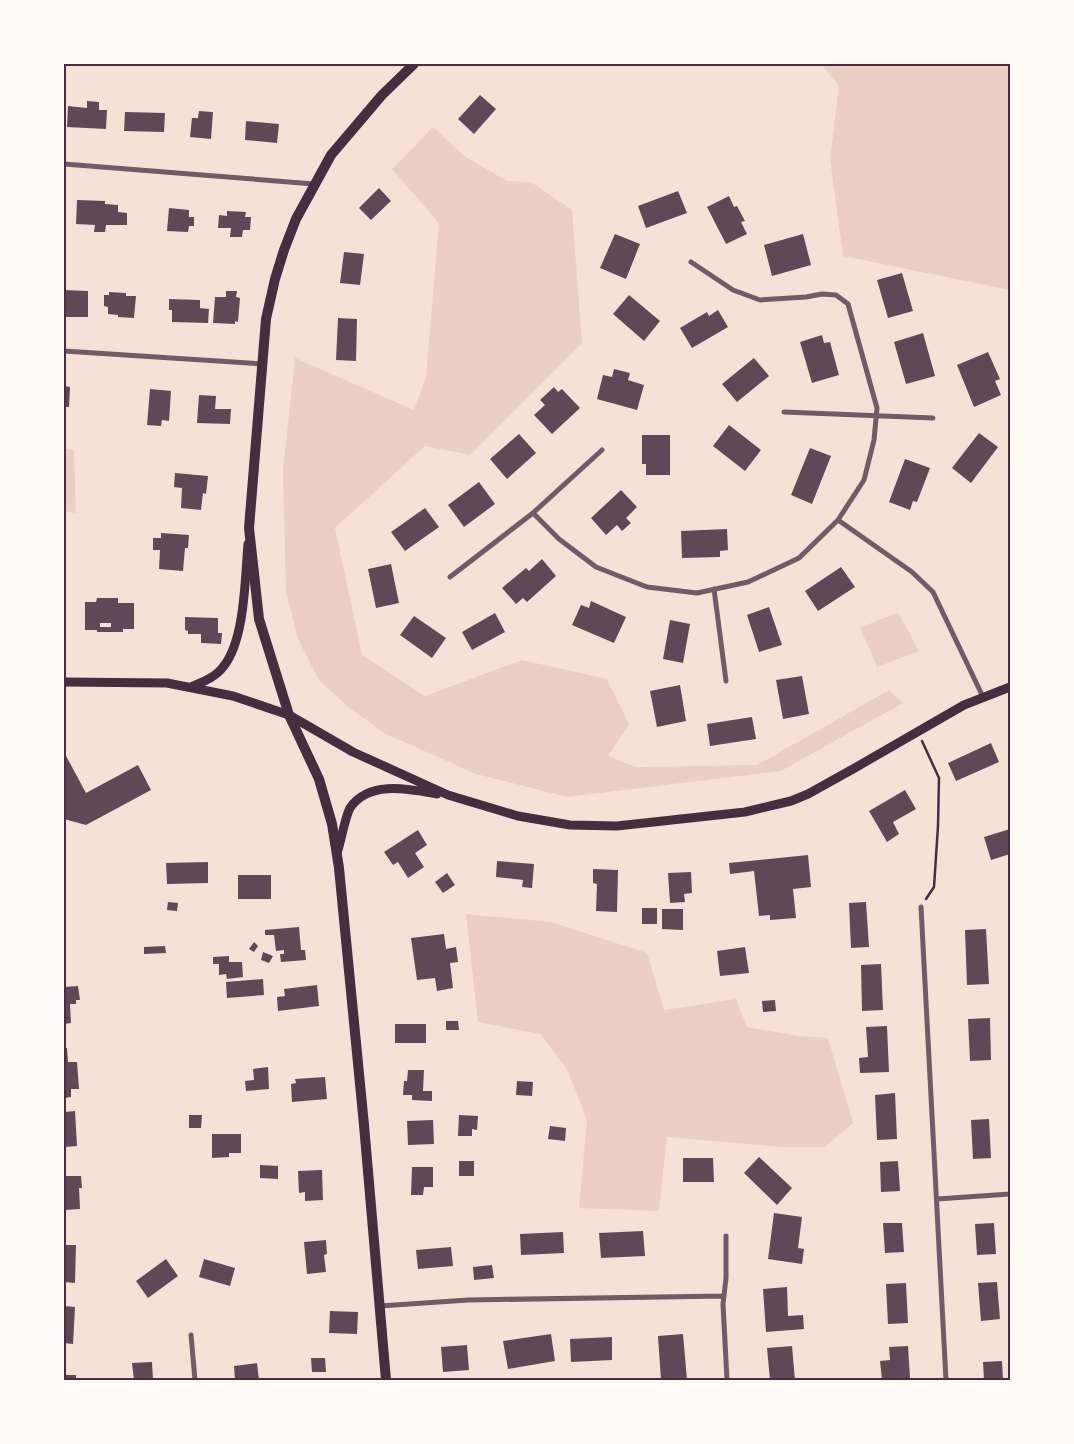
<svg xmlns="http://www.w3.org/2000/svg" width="1074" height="1444" viewBox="0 0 1074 1444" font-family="'PT Sans Narrow',sans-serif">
<rect width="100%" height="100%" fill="#f7e1d7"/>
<path fill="#ebcfc5" d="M821,64H1010V290L843,256L830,159L839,86Z
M433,127L464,156L507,181L531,182L572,210L582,343L470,455L425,446L335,528L362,655L425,696L522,660L607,679L629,724L608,756L636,767L757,765L889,690L903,703L781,771L567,797L476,774L386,734L349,708L318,679L298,639L286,592L283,470L295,358L414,410L426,377L439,223L392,169Z
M64,448L74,450L76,513L64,511Z
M898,612L919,651L877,667L860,628Z
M466,914L551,922L647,953L664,1010L736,999L747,1027L798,1036L828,1038L853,1123L825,1147H783L667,1137L659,1211L579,1208L587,1120L567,1069L540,1034L478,1022Z"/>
<path fill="#644757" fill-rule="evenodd" d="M480,95L496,109L474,134L458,119Z
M87,101L99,102V110H107L106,129L67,127L68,106L87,108Z
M199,111L213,112L211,139L190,137L192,118H198Z
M125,112L165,113L164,132L124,131Z
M246,121L279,124L277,143L245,140Z
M379,188L391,201L371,220L359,208Z
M678,191L687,213L646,228L638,206Z
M729,196L734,207L737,206L745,221L741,222L747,234L726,244L707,207Z
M77,200L105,201V204L118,205V212L127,213V225H106L105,232H94L95,225L76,224Z
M169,208L189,210V217H194V226H189L188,232L167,231Z
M227,211L246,212L245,217H251L250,230H243L242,237H230L231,228H218L219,215L227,216Z
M615,234L640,244L626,279L600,268Z
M803,234L811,265L772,276L764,245Z
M344,252L364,254L360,285L340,283Z
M902,273L913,311L888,318L877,280Z
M64,290L88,291V317H64Z
M226,291H237L236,297L240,298L238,322L235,321V324L213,323L215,297H226Z
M109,292L126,293V296H136L134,318L118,317V315L108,314V307L104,306V295H109Z
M629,295L660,321L644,341L613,314Z
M169,299L200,300V308L209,309L208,323L172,322V310H169Z
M718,310L728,327L692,348L680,328L707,312L709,316Z
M338,318L357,319L356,361L336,360Z
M923,333L935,376L906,384L894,342Z
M822,335L824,343L830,342L839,375L812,383L800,342Z
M988,352L1000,379L995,381L1001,395L974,407L957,365Z
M754,358L769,376L737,402L722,384Z
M614,369L630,373L628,380L644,385L637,410L597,399L603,375L612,377Z
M64,386L70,387L69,407H64Z
M554,387L558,392L562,389L580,408L552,434L534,415L545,405L540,400Z
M150,389L171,391L169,421L162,420L161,426L147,425Z
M199,395L216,396L215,409H231L230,424L197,423Z
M729,425L761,450L745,471L713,446Z
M979,433L998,447L971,483L952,468Z
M519,434L536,453L507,479L490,459Z
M642,435H670V475H646V464H642Z
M810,448L831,456L812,504L791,495Z
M905,459L930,468L917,502L913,501L910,510L889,502Z
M175,473L208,476L206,494L203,493L201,510L181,508L182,488L174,487Z
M479,482L495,504L464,527L448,505Z
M621,490L637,507L626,518L631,523L622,531L617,525L606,535L591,518Z
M425,508L439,527L405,551L391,532Z
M727,529L728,550L720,551V557L682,558L681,531Z
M161,533L189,535L188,548H185L183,571L159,569L160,550H153V538H161Z
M542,559L556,576L527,602L523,598L516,604L502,588L526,568L529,571Z
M391,564L399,603L376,608L368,569Z
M841,567L855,587L818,611L805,591Z
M97,598H118V603H134V629H123V632H97V630H85V602H96ZM100,623H111V627H100Z
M591,601L626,617L614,643L572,625L581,605L589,608Z
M769,607L782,645L759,652L747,615Z
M495,613L505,632L472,650L462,632Z
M414,616L446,638L432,658L400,635Z
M185,617L218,618V633H222L221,644L201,643V634H188V631L185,630Z
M670,620L690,624L683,663L663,659Z
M802,676L809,714L783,719L776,680Z
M680,685L686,721L657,727L650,691Z
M752,717L756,739L710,746L707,724Z
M991,743L999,762L956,781L948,763Z
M65,754L86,793L138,765L151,790L86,825L64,819V755Z
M905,790L916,809L893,822L899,834L887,842L869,811Z
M1010,829V854L991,860L984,837Z
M418,830L427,845L415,853L424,867L408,878L398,862L393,865L384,852Z
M808,855L811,887L793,889L796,918L770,920V915L759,916L754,871L730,874L729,863Z
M497,861L534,864L532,888L522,887L523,880L496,877Z
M208,862V883L167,884L166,863Z
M593,869L618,870L617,912L596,911L597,884L593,883Z
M691,872L692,893L684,894L685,902L670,903L668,873Z
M447,873L455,885L443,893L435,882Z
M238,875H271V899H238Z
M168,902L178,903L177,911L167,910Z
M866,902L869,947L851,948L849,903Z
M642,908H657V924H642Z
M662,909H683V930L662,929Z
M299,927L301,950H305L306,960L281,962L280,954H284V950L276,951L274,935H265V930Z
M986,929L989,984L967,985L965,930Z
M444,934L446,949L456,947L458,962L450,963L453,988L437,991L435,978L417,980L411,938Z
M254,942L258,946L254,952L249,949Z
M165,946L166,953L144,954V947Z
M745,947L749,973L720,976L717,951Z
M263,952L273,956L269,963L261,960Z
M229,956V962H242L243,977L227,979L226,974L219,975V964H213V957Z
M881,964L883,1010L862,1011L861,965Z
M263,979L264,995L227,998L226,982Z
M317,985L319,1006L278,1011L277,997L285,996L284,989Z
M78,986L80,1000H76V1004H70L71,1023L64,1024V987Z
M775,1000L776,1011L763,1012L762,1001Z
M990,1018L991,1060L970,1061L968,1019Z
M446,1021H458L459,1030H446Z
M395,1024H426V1043H395Z
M887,1026L889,1072L860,1073L859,1058L868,1057L866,1027Z
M64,1048H67L68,1062H77L79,1089H71V1097L64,1098Z
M268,1067L269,1089L246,1091L245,1081L254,1080L253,1069Z
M408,1070H424L423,1091H432V1101L412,1100V1095H403L404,1081H407Z
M325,1077L327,1099L292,1102L291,1084L296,1083L295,1079Z
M517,1081L533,1082L532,1096L516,1095Z
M895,1093L897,1139L877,1140L875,1095Z
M75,1111L77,1146L64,1147V1112Z
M189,1115H202L201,1128H189Z
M459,1115L478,1116L477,1130L472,1129V1136H458Z
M989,1119L991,1158L973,1159L971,1120Z
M433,1120L434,1144L408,1145L407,1121Z
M550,1126L566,1128L565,1141L548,1139Z
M212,1134H241V1153H229V1157L212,1158Z
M759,1157L792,1188L777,1205L744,1173Z
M683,1158H713L714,1182H683Z
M459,1161H474V1176H459Z
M898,1161L900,1191L881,1192L880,1162Z
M260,1165L278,1166V1179L260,1178Z
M412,1167H433V1187H424L423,1195H411Z
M322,1170L323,1200L305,1201V1192L299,1193L298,1171Z
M64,1176H81L82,1188H79L80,1209L64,1210Z
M774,1213L802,1217L798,1248L804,1249L802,1264L768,1259Z
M883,1223H902L904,1252L885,1253Z
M994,1223L996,1254L977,1255L975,1224Z
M643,1231L645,1256L601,1258L599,1233Z
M563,1232L564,1253L521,1255L520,1234Z
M326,1240L327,1254L324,1255L326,1272L307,1274L304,1242Z
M64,1245H76L75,1283L64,1282Z
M451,1247L453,1266L418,1269L416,1250Z
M166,1259L178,1276L148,1298L136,1281Z
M204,1259L235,1268L230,1286L199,1277Z
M492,1265L494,1278L474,1280L473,1267Z
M997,1282L1000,1319L981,1321L978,1283Z
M906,1283L908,1323L888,1324L886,1284Z
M787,1287L788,1316L803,1315L804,1329L766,1332L763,1289Z
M64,1306L75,1307L73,1344L64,1343Z
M330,1311L358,1312L357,1334L329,1333Z
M551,1334L555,1361L508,1369L503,1341Z
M683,1334L687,1380H661L658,1336Z
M612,1337V1360L571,1362L570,1339Z
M467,1345L469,1370L443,1372L441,1347Z
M792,1346L795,1380H770L767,1348Z
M908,1346L910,1378L882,1380L880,1361L890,1360L889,1347Z
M311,1358H325L326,1372H312Z
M1002,1361L1003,1380H984L983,1362Z
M152,1362L153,1380H134L132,1363Z
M257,1363L259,1380H235L234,1366Z
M64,1375H76V1380H64Z"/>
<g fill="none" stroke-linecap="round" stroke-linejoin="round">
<path stroke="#4a2c40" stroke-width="2.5" d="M922,741L939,778L938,826L934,887L926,899"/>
<path stroke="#755966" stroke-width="5" d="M64,164L314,184
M64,351L262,364
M784,412L933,418
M533,513L559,539L596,567L647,587L697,593L748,582L799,558L838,520L864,480L874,440L877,408L848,304L836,295L822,294L806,297L760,300L733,290L691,262
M838,520L912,572L933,592L983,697
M450,577L533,513L602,450
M714,589L726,681
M921,907L946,1380
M937,1199L1010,1194
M726,1236V1278L723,1304L727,1380
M380,1306L468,1300L724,1296
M191,1335L195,1380"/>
<path stroke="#4a2c40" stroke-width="9" d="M64,682L167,683L233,696L289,715L353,752L448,795L518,816L570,825L617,826L745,812L791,801L808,794L853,769L964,705L1010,687
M191,687C202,682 216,677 223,667C245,641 245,578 248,544
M337,853C341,842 345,817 350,808C369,780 409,789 437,794"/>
<path stroke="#4a2c40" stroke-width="10" d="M386,1380L364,1125L339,868L332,824L319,779L289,715L259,619L249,528L266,319L275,279L284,250L296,219L331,155L382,95L414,64"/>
</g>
<rect width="1074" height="1444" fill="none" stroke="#fffaf5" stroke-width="130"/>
<rect x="65" y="65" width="944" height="1314" fill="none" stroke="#4a2c40" stroke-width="2"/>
</svg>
